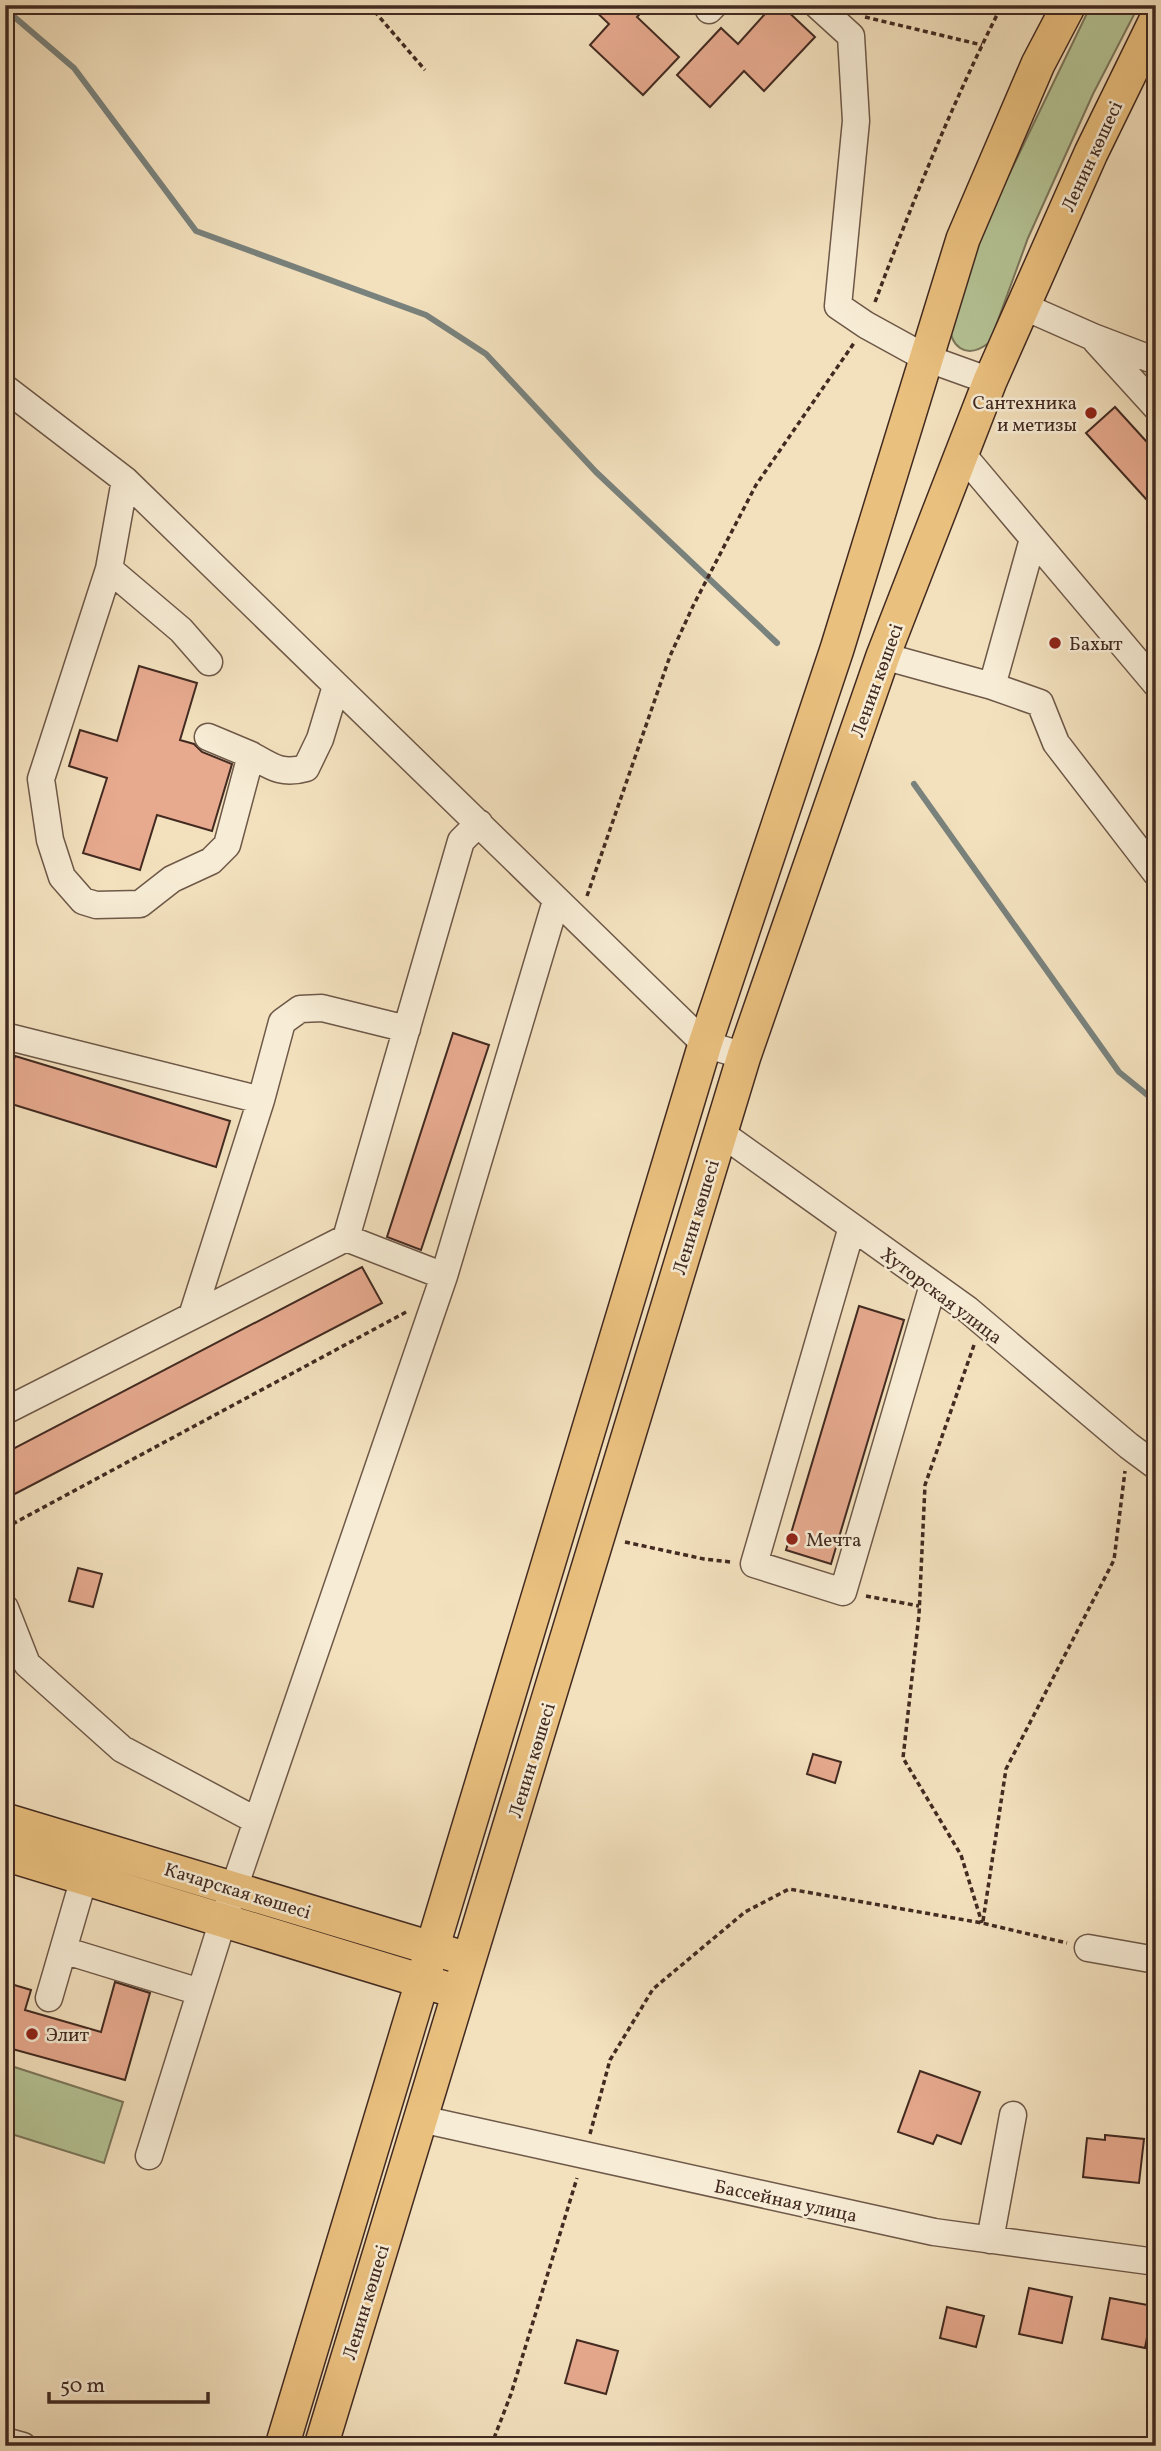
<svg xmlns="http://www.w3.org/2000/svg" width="1161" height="2451" viewBox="0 0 1161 2451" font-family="Vollkorn,serif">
<rect width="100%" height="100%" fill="#f3e1be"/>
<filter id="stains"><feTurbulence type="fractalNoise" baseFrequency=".00286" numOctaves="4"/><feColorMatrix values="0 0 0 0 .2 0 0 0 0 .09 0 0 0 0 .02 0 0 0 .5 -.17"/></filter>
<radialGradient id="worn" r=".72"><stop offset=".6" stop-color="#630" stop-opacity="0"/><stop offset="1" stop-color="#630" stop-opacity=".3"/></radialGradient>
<path fill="#b5c496" stroke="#7c775c" stroke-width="2" d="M1091,5H1139L1093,94L1028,238L990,342C966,361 948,347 950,319L989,216Z
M5,2064L123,2102L104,2163L5,2132Z"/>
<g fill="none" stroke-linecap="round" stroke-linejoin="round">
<path stroke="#79827d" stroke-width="6" d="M5,9L74,68L196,231L426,315L486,354L596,472L777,643
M914,784L1119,1072L1156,1102"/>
</g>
<path fill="#e7aa8f" stroke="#422a21" stroke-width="2" d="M589,5H648L637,17L679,57L643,95L590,45L609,24Z
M773,5H781L815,37L764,91L744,71L710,107L677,75L721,28L738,44Z
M1115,407L1156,452V510L1086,433Z
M139,666L197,683L180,740L194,744L202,752L232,764L212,831L157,815L140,870L83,853L107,778L69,766L80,730L117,741Z
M453,1033L489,1045L421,1250L387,1237Z
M15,1056L230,1121L216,1167L5,1102V1088Z
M362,1267L382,1303L5,1499V1453Z
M859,1306L904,1320L831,1564L786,1550Z
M78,1568L102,1574L93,1607L69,1601Z
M813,1754L841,1762L835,1783L807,1774Z
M115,1982L150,1993L125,2080L5,2047V2005L11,1984L31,1990L25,2010L101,2032Z
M920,2071L980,2092L961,2144L937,2135L933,2144L898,2132Z
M1105,2135L1144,2139L1139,2183L1083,2177L1087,2138L1105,2140Z
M1029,2288L1072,2297L1062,2343L1019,2334Z
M1110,2298L1153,2306L1145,2348L1102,2339Z
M947,2307L984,2316L976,2347L940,2338Z
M577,2340L618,2351L606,2394L565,2383Z"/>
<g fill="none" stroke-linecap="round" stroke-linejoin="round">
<defs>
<path id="minor" d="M817,5L851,36L856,121L838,306L866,325L926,358L990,381
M709,10L714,5
M1025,307L1093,337L1156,361
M1096,341L1156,407
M5,388L125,480L705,1044L744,1056
M962,454L1156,684
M125,480L109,569L41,779L50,840L62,877L83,901L96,905L140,904L172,879L211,861L227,845L251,755C272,767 282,775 306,768L320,739L336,686
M109,569L181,630L209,662
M883,656L992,686L1033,539
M992,686L1040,703L1056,743L1156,873
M208,737L251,755
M5,1036L261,1100
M721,1133L967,1309L1129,1446L1156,1466
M852,1227L754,1564L843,1592L933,1285
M346,1238L444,1276
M192,1316L261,1100L282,1022L300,1009L322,1008L407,1029
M5,1411L346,1238L461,841L479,823
M5,1608L27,1664L122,1749L257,1821
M1088,1948L1156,1960
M63,1950L200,1992
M49,1998L84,1878
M421,2119L934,2232L1156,2262
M149,2156L223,1920L444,1276L556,901
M990,2240L1013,2115
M5,2441L23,2446"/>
<path id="major" d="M5,1820L454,1955
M5,1854L445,1988
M282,2446L705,1044L837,649L963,239L1038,64L1069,5
M321,2446L744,1056L883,656L990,381L1091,153L1156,20"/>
</defs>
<use href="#minor" stroke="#6e5848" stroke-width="29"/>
<use href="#major" stroke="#422a21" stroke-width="36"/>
<path stroke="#422a21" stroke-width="3.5" stroke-dasharray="5 3.5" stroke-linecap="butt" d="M369,5L425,70
M865,17L982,45
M875,302C913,201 953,101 1002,5
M587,896L670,656L693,606L756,485L854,343
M974,1345L925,1485L919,1615L903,1758L961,1855L982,1923
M5,1528L408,1311
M625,1542L704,1559L731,1562
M866,1596L919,1606
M983,1921L1006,1769L1114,1560L1125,1471
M590,2134L610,2060L653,1989L745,1912L789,1889L982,1923L1067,1943
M491,2446L511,2394L577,2178"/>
<use href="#minor" stroke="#f7ecd5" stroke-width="26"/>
<use href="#major" stroke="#eac07f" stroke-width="33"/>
</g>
<g fill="#8f2418" stroke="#f7ecd5" stroke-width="2.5">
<circle cx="1091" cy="413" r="7"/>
<circle cx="1055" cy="643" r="7"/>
<circle cx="792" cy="1539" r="7"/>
<circle cx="32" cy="2034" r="7"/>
</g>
<g text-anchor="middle" stroke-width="5" stroke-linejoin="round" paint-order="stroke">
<g font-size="19" fill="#422a21" stroke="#f7ecd5">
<text transform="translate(1091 156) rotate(-65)" y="7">Ленин көшесі</text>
<text transform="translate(876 680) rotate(-70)" y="7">Ленин көшесі</text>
<text transform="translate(695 1217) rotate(-73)" y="7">Ленин көшесі</text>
<text transform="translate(942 1295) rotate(37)" y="7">Хуторская улица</text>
<text transform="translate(531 1760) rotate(-73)" y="7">Ленин көшесі</text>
<text transform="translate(238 1890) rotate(17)" y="7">Качарская көшесі</text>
<text transform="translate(786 2200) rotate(12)" y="7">Бассейная улица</text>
<text transform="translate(365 2302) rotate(-73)" y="7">Ленин көшесі</text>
</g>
<g font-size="19" fill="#422a21" stroke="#f7ecd5" text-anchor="start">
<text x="1077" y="409" text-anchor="end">Сантехника<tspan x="1077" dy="22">и метизы</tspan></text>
<text x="1069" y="650">Бахыт</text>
<text x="806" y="1546">Мечта</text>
<text x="46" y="2041">Элит</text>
</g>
</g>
<rect width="1161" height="2451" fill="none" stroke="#f3e1be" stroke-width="28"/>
<rect x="7" y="7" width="1147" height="2437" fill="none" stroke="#422a21" stroke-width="3.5"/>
<rect x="14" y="14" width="1133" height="2423" fill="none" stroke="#422a21" stroke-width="2"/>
<path d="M49 2392v10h159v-10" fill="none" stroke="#422a21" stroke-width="3.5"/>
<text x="60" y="2392" font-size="21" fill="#422a21" stroke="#f7ecd5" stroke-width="5" paint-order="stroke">50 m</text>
<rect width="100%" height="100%" filter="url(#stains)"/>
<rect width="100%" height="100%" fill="url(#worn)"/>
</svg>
